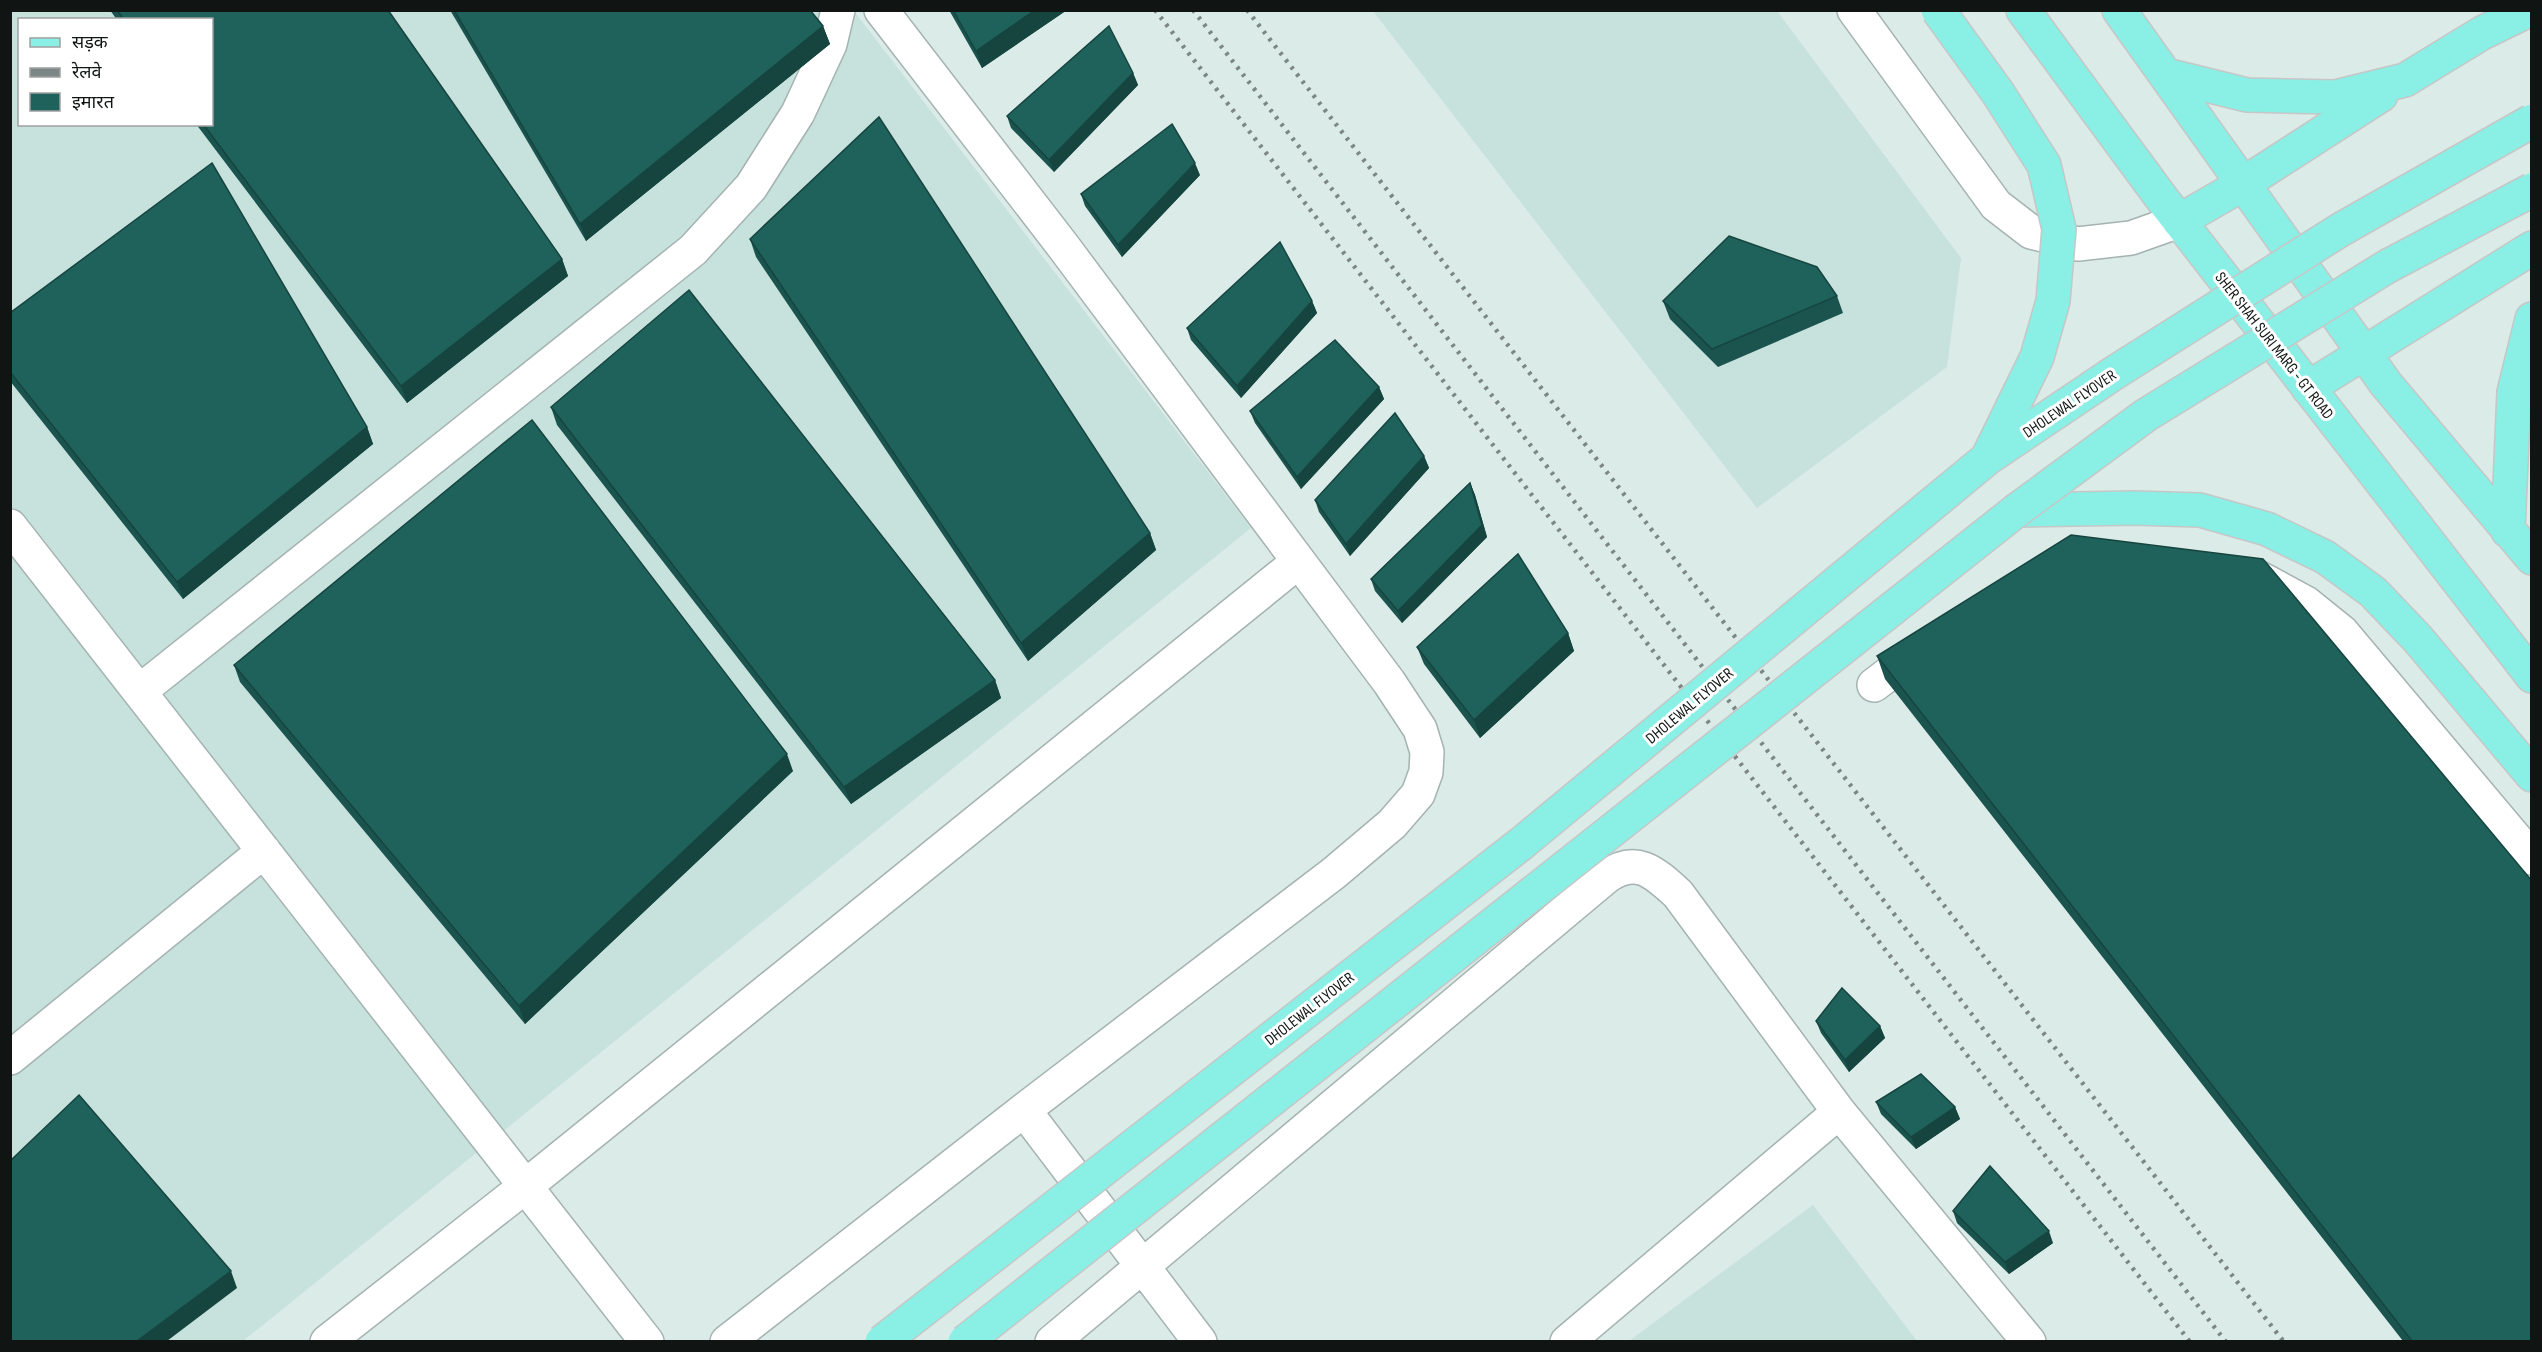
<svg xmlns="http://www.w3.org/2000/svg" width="2542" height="1352" viewBox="0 0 2542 1352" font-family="'Sofia Sans Condensed','Noto Sans Devanagari',sans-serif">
<rect width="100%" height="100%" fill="#dbebe8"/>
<path fill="#c7e1dd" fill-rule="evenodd" d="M10,11H854L1251,528L243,1341H11ZM20,20H212V124H20Z
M1373,11H1777L1961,258L1947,367L1757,508Z
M1813,1205L1917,1341H1629Z"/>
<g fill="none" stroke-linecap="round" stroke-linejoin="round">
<defs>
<path id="minor" d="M1854,10L1996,205L2031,232L2078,244L2131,238L2179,221
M10,526L647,1342
M2256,576L2306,603L2342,632L2532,858
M1874,685L1920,650
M140,691L693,250L751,187L798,113L830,44L838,10
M10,1058L264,851
M1024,1110L1200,1342
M1839,1112L2029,1342
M327,1342L527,1185L1298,562
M727,1342L1024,1110L1334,873L1392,824L1418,794L1426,772L1427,752L1420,729L1389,682L1063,246L881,10
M1052,1342L1606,877C1636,855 1654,872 1678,894L1839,1112L1567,1342"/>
<path id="major" d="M2023,10L2160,196L2532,676
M2119,10L2386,384L2532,558
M2166,75L2247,95L2335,97L2405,80L2482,33L2529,10
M2179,221L2243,184L2381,95
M2308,388L2532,248
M2017,510L2134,508L2200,510L2267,529L2325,557L2373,592L2417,638L2532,775
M2508,531L2514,392L2532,319"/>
</defs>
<use href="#minor" stroke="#a4b3b0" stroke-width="36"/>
<use href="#major" stroke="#c6c7c7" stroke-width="36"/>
<use href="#minor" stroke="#fff" stroke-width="33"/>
<use href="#major" stroke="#8aefe5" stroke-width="33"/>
<path stroke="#7c8785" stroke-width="4.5" stroke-dasharray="3 6" stroke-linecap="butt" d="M1155,10L2190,1342
M1193,10L2226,1342
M1247,10L2284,1342"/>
<defs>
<path id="major-bridge" d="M1938,10L1998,93L2044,165L2059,229L2053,301L2037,357L1989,455
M882,1342L1522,843L1989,457L2114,373L2340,230L2532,121
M965,1342L2017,510L2146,415L2388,266L2532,190"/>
</defs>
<use href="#major-bridge" stroke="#c6c7c7" stroke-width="36" stroke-linecap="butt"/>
<use href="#major-bridge" stroke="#8aefe5" stroke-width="33"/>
</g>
<path fill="#1b544e" d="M110,10H388L562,259L568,276L407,403L196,124H212V20H117Z
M450,10H810L823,26L830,44L586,241Z
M949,10H1067L982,68Z
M1133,73L1138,85L1054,172L1011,128L1007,116Z
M1200,175L1122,257L1085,206L1081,194Z
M750,239L1150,533L1156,550L1028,661L756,257Z
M1837,296L1843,313L1718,367L1670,319L1663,301Z
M1312,301L1317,313L1241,398L1191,340L1187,328Z
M10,313L367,427L373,444L183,599L10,381Z
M1379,387L1384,399L1301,489L1255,423L1250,411Z
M551,407L995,680L1001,698L851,804L557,425Z
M1424,456L1429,468L1350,556L1319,512L1315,500Z
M1470,483L1475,495L1487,537L1402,623L1375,591L1371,579Z
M1568,633L1574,651L1480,738L1424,664L1417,647Z
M1877,656L2532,1341H2403L1885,679Z
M234,665L793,771L525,1024L240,682Z
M1816,1021L1880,1026L1885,1038L1849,1072L1821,1033Z
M1876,1102L1955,1107L1960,1119L1916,1149L1881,1114Z
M1953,1211L2053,1243L2009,1274L1957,1223Z"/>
<path fill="#164540" d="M1035,10H1067L982,68L976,51Z
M823,26L830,44L586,241L580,224Z
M1133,73L1138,85L1054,172L1049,160Z
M1195,163L1200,175L1122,257L1118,245Z
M562,259L568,276L407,403L401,386Z
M1312,301L1317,313L1241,398L1237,386Z
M1379,387L1384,399L1301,489L1297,477Z
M367,427L373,444L183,599L177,582Z
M1424,456L1429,468L1350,556L1346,544Z
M1470,483L1475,495L1487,537L1402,623L1398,611Z
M1150,533L1156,550L1028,661L1021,643Z
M1568,633L1574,651L1480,738L1474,720Z
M995,680L1001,698L851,804L844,787Z
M787,754L793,771L525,1024L519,1006Z
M1880,1026L1885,1038L1849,1072L1845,1060Z
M1955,1107L1960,1119L1916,1149L1911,1137Z
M2049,1231L2053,1243L2009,1274L2005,1262Z
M231,1271L237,1288L167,1341H137Z"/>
<path fill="#1f625b" stroke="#164540" stroke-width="1.5" d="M117,10H388L562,259L401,386L203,124H212V20H124Z
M454,10H810L823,26L580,224Z
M953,10H1035L976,51Z
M1109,26L1133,73L1049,160L1007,116Z
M879,117L1150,533L1021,643L750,239Z
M1172,124L1195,163L1118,245L1081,194Z
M212,163L367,427L177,582L10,372V313Z
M1729,236L1817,267L1837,296L1712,349L1663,301Z
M1280,242L1312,301L1237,386L1187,328Z
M689,290L995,680L844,787L551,407Z
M1335,340L1379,387L1297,477L1250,411Z
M1395,413L1424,456L1346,544L1315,500Z
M532,420L787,754L519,1006L234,665Z
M1470,483L1482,525L1398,611L1371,579Z
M2071,535L2263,559L2532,881V1341H2412L1877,656Z
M1518,554L1568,633L1474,720L1417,647Z
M1842,988L1880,1026L1845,1060L1816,1021Z
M1921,1074L1955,1107L1911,1137L1876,1102Z
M79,1095L231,1271L137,1341H10V1161Z
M1990,1166L2049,1231L2005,1262L1953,1211Z"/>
<g text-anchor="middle" stroke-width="6" stroke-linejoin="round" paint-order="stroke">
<g font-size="16" fill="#101514" stroke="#fff">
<text transform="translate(2275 345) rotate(52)" y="6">SHER SHAH SURI MARG - GT ROAD</text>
<text transform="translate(2069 403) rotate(-34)" y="6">DHOLEWAL FLYOVER</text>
<text transform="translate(1689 705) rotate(-40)" y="6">DHOLEWAL FLYOVER</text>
<text transform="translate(1309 1008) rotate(-38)" y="6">DHOLEWAL FLYOVER</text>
</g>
</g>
<rect width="2542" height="1352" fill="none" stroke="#101514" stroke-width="24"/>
<rect x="18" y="18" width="195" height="108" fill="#ffffff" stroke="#9fa1a1" stroke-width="1.5"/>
<rect x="30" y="38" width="30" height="9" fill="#8aefe5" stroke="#9fa1a1" stroke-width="1.5"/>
<text x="72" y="48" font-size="18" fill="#101514">सड़क</text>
<rect x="30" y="68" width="30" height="9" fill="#7c8785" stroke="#9fa1a1" stroke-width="1.5"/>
<text x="72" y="78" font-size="18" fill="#101514">रेलवे</text>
<rect x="30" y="93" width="30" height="18" fill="#1f625b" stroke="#9fa1a1" stroke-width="1.5"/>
<text x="72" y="108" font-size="18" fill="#101514">इमारत</text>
</svg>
